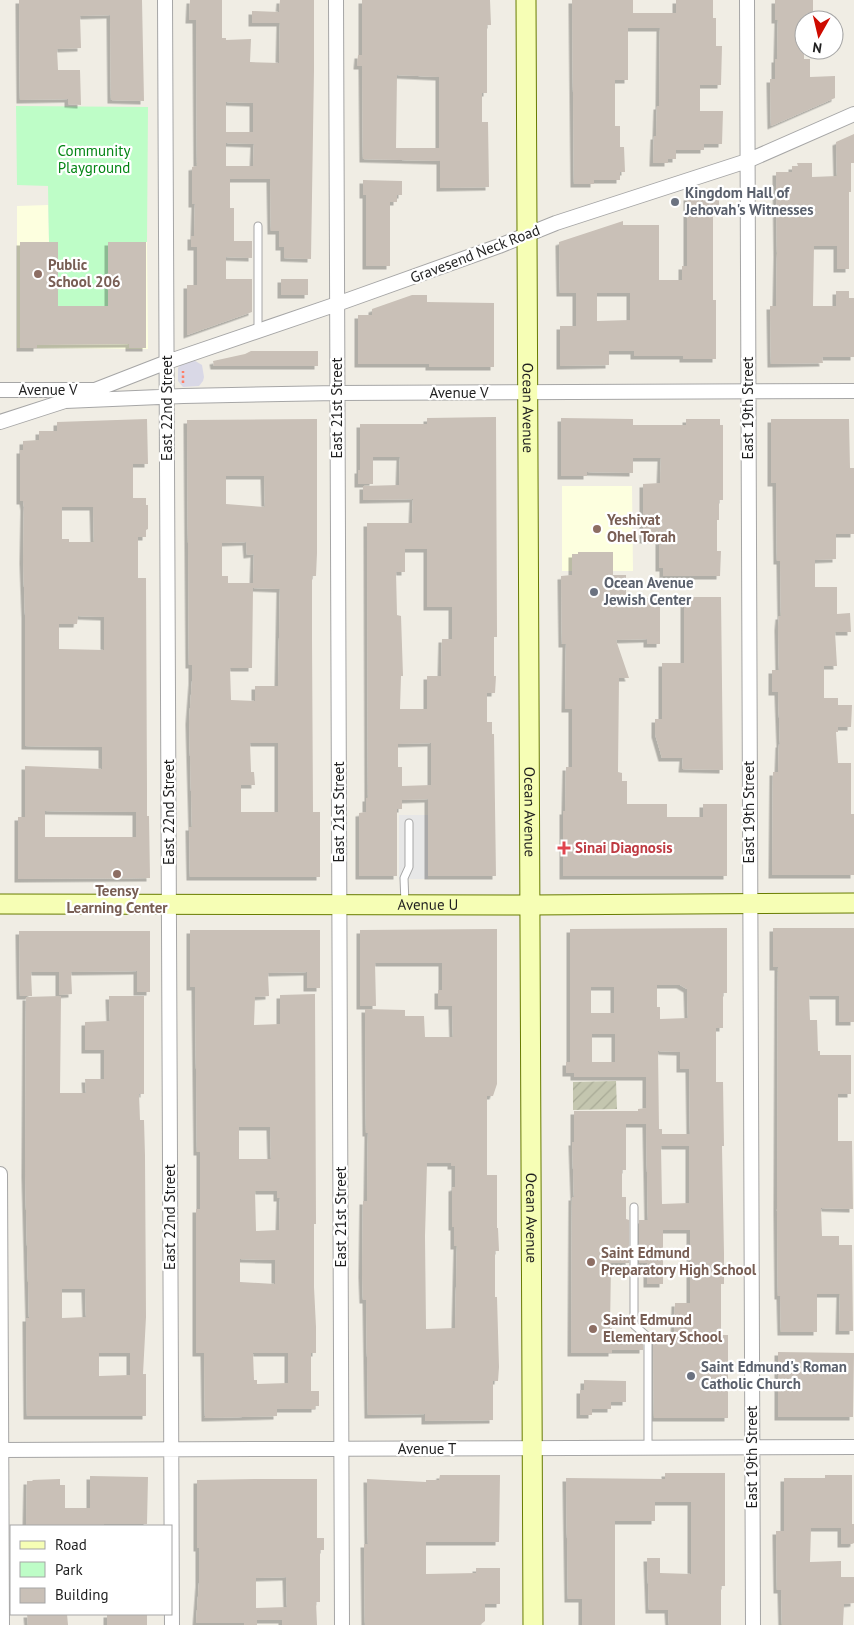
<svg xmlns="http://www.w3.org/2000/svg" width="854" height="1625" viewBox="0 0 854 1625" font-family="'PT Sans',sans-serif">
<defs>
<pattern id="construction-furrows" width="10" height="10" patternUnits="userSpaceOnUse" patternTransform="scale(1.25)"><rect width="10" height="10" fill="#c4c6af"/><path d="M-1 1l2-2M0 10L10 0M9 11l2-2" fill="none" stroke="#a8aa96"/></pattern>
<filter id="shadow"><feDropShadow dx="-3.5" dy="3.5" stdDeviation="0" flood-color="#0004"/></filter>
</defs>
<rect width="100%" height="100%" fill="#f0ede4"/>
<path fill="#fdffdf" d="M48,205L49,242H58V306L108,242H147L148,349L17,348V206Z
M562,486H632L633,571H562Z"/>
<path fill="url(#construction-furrows)" d="M616,1081L617,1109L573,1110V1082Z"/>
<path fill="#befdc7" d="M16,106L148,107L147,242H108V306H58V242H49L48,186L17,185Z"/>
<path fill="#e7e7e7" d="M399,815H428V879H399Z"/>
<path fill="#d9d8e6" d="M192,359L202,365L204,377L203,381L199,386L183,387L178,381V368L183,362Z"/>
<path fill="#c9c0b7" fill-rule="evenodd" filter="url(#shadow)" d="M19,0H142L144,101L111,100L110,15L80,16L81,48L57,49L58,70H80L81,105L68,104V99L20,100Z
M190,0H222V38H226V40L251,39L250,62L279,63L280,23H252V11L279,12L280,0H314V70L311,259L284,258V247H279V231H271L270,179H230V208H234V241H252V258L226,257V279H252V312L187,335V285H197V247H191V236H194L195,204H192V167L197,166L196,20H189ZM226,102L253,103V132H226ZM226,143L254,144L253,166H226Z
M362,0H490L491,25H487V93H482V122H488L489,187L440,188V161L363,159L362,66H357L358,55H362ZM397,75L439,77V148H396Z
M572,0H633V13H676V0H713V18H716V46H722L721,85H700V111H723L722,144H704V150H676V159H668V163H653L654,136H656L657,106H659L660,28H628V80H615V126H620V147H624L625,172H620V180H594V184H574Z
M775,0H813V20H804V59H810V77L835,76V98L771,126L770,79H775V59H777L778,20H775Z
M854,134V163H851V192H849V269H837V246H814L813,306H836V291H849V298H854V357H822L823,363L771,364L770,306H776L777,254L776,172H792V166H798L797,163H812V177L837,176L836,142Z
M363,180L402,181V195H397V202H390V266H366V195H363Z
M701,194H719V207H713V300H716V359H683V356H634V351H609V365L560,366V326H576V293H560L559,242L623,221V225H659V280H682V266H687V197L701,196ZM597,293H630V320L597,321Z
M20,242H58V306H108V242H146V348H129V344L37,345V348H20Z
M281,279H308V295H281Z
M412,295H427V302L494,303V367H429V364H358V315H372V309Z
M251,351H318V366H214L213,361L245,354Z
M496,417L497,637H494V676H496L495,693H487V722H492V734H494L496,876H428V799L402,800V809H397V876H359V813L366,812V798H368L367,523H412L413,499L363,500V486L399,485L400,457H373V484H358V470H360V424H427V418ZM405,549H427V607H452V639H442L441,676H427V709H400L401,676H403L401,616L397,615L396,572H405ZM431,743V785L402,786V767H398V744Z
M561,418L633,419V425H686V419H720V425H723V500H719V520H717V551H721L720,576H663V568H659V540H643V484L660,483L661,458H633V473L587,472V476H561Z
M147,419L148,464H133V498H146V505H148V529L146,530V537H138V578H146L147,791V816H149L150,878L18,879V817H25V766L102,769V747L25,746V615L23,560L24,507L23,501H20V450H23V441L39,440V431H57V422ZM62,507H93L94,542H69V539H62ZM78,616L104,617V650L59,649V624H77ZM45,811L136,812V837H45Z
M317,419V553L316,576H312V639L313,812H320V877H190L189,827H192L189,721L192,681V665H189L187,420ZM226,476H264L265,507L226,504ZM246,542L247,555L254,554L253,583H228V576H222V543ZM253,588L280,589L278,686H255V701L231,700L230,668H252ZM250,743H278V812H241V785H255L254,772H251Z
M771,419H849L850,468H854V534H836V559L815,560V587H837V614L850,613L851,632H835L837,666H824V698H838V705H852L851,727H838V732H836L838,763H851V814H854V875H772L773,772H778L779,744H780L778,692H772V670H779L778,627L779,616H781L780,561H777L776,483H771Z
M578,552H613V575H626V598H660V644H647V639L616,640L629,678H619L618,772L622,773V781H627V804H667V817H703V804H727V876H563V811H565L566,767H572V709H565L566,644H562L561,576L572,575V554H578Z
M684,597H721L723,770L682,769L683,758H662L655,734V719H662V663H684Z
M727,928V993H723V1028H716V1082H723L724,1146H722L724,1254V1284H721V1335H728V1418H654L653,1335H674L675,1303H690V1230H663V1284H647V1263H639V1220H648L646,1124H626V1170H622V1197H626V1219L629,1220V1263H611L610,1328H612V1335H638L643,1339V1350H612V1353H571L572,1197H574L572,1142H574V1111H638V1109L646,1108V1077H574V1073H566V1062H570V929ZM657,985H680L687,989L688,1018L660,1019V1007H657ZM591,987H614V1013H591ZM592,1034H615V1062H592ZM658,1051L680,1052V1069H689L690,1134H662V1129H659ZM661,1146H689V1203L662,1204Z
M773,928H854V1022H839V996H809L810,1020H817L818,1051H820V1055H851V1094H838V1141H852L853,1209L821,1208L822,1236H839V1245H852L853,1331H839L840,1294H817V1332H781L780,1296H778L777,1211L778,967H773Z
M497,929V1084L493,1096H487V1175H497V1228H498L499,1251H495V1297H497L499,1367L498,1381H493V1420L425,1421V1414L368,1415L366,1300H363L362,1274L363,1201H367L368,1133H366L365,1009L405,1010V1016H424L425,1037H453L452,1006H438V990H442V963H375L376,1006H360V930ZM427,1163H451V1166H455V1187L452,1188V1227H454V1246H457L455,1328L426,1329L425,1236Z
M190,930H320V988H307V972L268,973L269,996L255,997L254,1025L280,1024V995L315,994L316,1224H314V1287L316,1327V1353H311V1391H319V1406H315V1409H277V1416L205,1418L204,1353H196V1209H200V1152H197L195,987H190ZM239,1127H270L271,1159H239ZM255,1191H277V1198H280L279,1230L256,1231ZM240,1259L275,1260V1284L240,1282ZM253,1353H288V1383L257,1384V1380H254Z
M19,931H150V992H137V971L71,972L72,994L59,995V972H31L32,996H20Z
M61,996L60,1093H86L85,1079H104V1050H85V1022L110,1021L109,996H144V1094H139L140,1120H144L145,1156L146,1317L143,1374H146V1416H27L26,1318H29L25,1174L26,997ZM62,1289H85L86,1317L62,1318ZM99,1353H130V1375L99,1376Z
M778,1352L854,1353L853,1417H778Z
M584,1380L626,1381V1402H611V1409H592V1415H580V1390H584Z
M665,1473H725V1586H721V1625H669L668,1610H649L647,1558H660V1573L691,1574V1502H655V1521H615V1625H582V1599H568L566,1478L665,1479Z
M440,1475H500L499,1542H426V1574L476,1573V1568H500V1604H485V1621L480,1625H365L364,1544H368L367,1479L426,1482V1480H439Z
M825,1475H852V1524H854V1543L852,1544H841V1528H811L810,1562L841,1561V1577H854V1603L844,1604L843,1625H782L781,1590H777L776,1531H784V1478H825Z
M90,1476L148,1477L147,1524H104V1526H26L27,1481H33L32,1480L60,1479V1485H65V1508H90Z
M256,1479H317V1538H324V1550H320V1602H316L317,1625H282V1620H257V1625H244V1623H196L199,1583V1548H197V1480ZM286,1577L287,1607L256,1608V1578Z
M27,1614H67L68,1625H28Z
M107,1614H147V1625H107Z"/>
<g fill="none" stroke-linecap="round" stroke-linejoin="round">
<defs>
<path id="lane" d="M258,226V331
M405,904L404,878L409,867V823
M634,1207V1325L648,1337V1448"/>
<path id="street" d="M165,0L172,1625
M336,0L342,1625
M747,0L753,1625
M0,390H95L167,362L337,304L499,246L556,223L747,161L854,114
M0,422L65,401L183,396L337,393L854,391
M0,1174L2,1625
M0,1450L854,1447"/>
<g id="secondary">
<path id="s1" d="M526,0L533,1625"/>
<path id="s2" d="M0,904L530,905L854,903"/>
</g>
</defs>
<use href="#lane" stroke="#a6a6a6" stroke-width="9"/>
<use href="#street" stroke="#a6a6a6" stroke-width="16"/>
<use href="#secondary" stroke="#687c00" stroke-width="21"/>
<path stroke="#ff7e67" stroke-width="2.5" stroke-dasharray="2.5 2.5" stroke-linecap="butt" d="M183,383V371"/>
<use href="#lane" stroke="#fff" stroke-width="7"/>
<use href="#street" stroke="#fff" stroke-width="14"/>
<use href="#secondary" stroke="#f6feb5" stroke-width="19"/>
</g>
<g fill="#6b7280" stroke="#fff" stroke-width="2">
<circle cx="675" cy="202" r="5"/>
<circle cx="594" cy="592" r="5"/>
<circle cx="691" cy="1376" r="5"/>
</g>
<g fill="#8d6e63" stroke="#fff" stroke-width="2">
<circle cx="38" cy="274" r="5"/>
<circle cx="597" cy="529" r="5"/>
<circle cx="117" cy="874" r="5"/>
<circle cx="591" cy="1262" r="5"/>
<circle cx="593" cy="1329" r="5"/>
</g>
<path fill="#e0444e" stroke="#fff" stroke-width="2" d="M561.5 840.5h5v5h5v5h-5v5h-5v-5h-5v-5h5z"/>
<g text-anchor="middle" stroke-width="4.5" stroke-linejoin="round" paint-order="stroke">
<g font-size="15" fill="#048615" stroke="#fff">
<text x="94" y="156">Community<tspan x="94" dy="17">Playground</tspan></text>
</g>
<g font-size="15" font-weight="bold" fill="#5b616d" stroke="#fff" text-anchor="start">
<text x="685" y="198">Kingdom Hall of<tspan x="685" dy="17">Jehovah's Witnesses</tspan></text>
<text x="604" y="588">Ocean Avenue<tspan x="604" dy="17">Jewish Center</tspan></text>
<text x="701" y="1372">Saint Edmund's Roman<tspan x="701" dy="17">Catholic Church</tspan></text>
</g>
<g font-size="15" fill="#1f1f1f" stroke="#fff">
<text transform="translate(475 254) rotate(-21)" y="5">Gravesend Neck Road</text>
<text x="48" y="395">Avenue V</text>
<text x="459" y="398">Avenue V</text>
<text transform="translate(167 408) rotate(-90)" y="5">East 22nd Street</text>
<text transform="translate(337 408) rotate(-90)" y="5">East 21st Street</text>
<text dy="5" stroke="none"><textPath href="#s1" startOffset="408">Ocean Avenue</textPath></text>
<text transform="translate(748 408) rotate(-90)" y="5">East 19th Street</text>
<text transform="translate(169 812) rotate(-90)" y="5">East 22nd Street</text>
<text transform="translate(339 812) rotate(-90)" y="5">East 21st Street</text>
<text dy="5" stroke="none"><textPath href="#s1" startOffset="812">Ocean Avenue</textPath></text>
<text transform="translate(749 812) rotate(-90)" y="5">East 19th Street</text>
<text dy="5" stroke="none"><textPath href="#s2" startOffset="428">Avenue U</textPath></text>
<text transform="translate(170 1217) rotate(-90)" y="5">East 22nd Street</text>
<text transform="translate(341 1217) rotate(-90)" y="5">East 21st Street</text>
<text dy="5" stroke="none"><textPath href="#s1" startOffset="1218">Ocean Avenue</textPath></text>
<text x="427" y="1454">Avenue T</text>
<text transform="translate(752 1457) rotate(-90)" y="5">East 19th Street</text>
</g>
<g font-size="15" font-weight="bold" fill="#785e54" stroke="#fff" text-anchor="start">
<text x="48" y="270">Public<tspan x="48" dy="17">School 206</tspan></text>
<text x="607" y="525">Yeshivat<tspan x="607" dy="17">Ohel Torah</tspan></text>
<text x="117" y="896" text-anchor="middle">Teensy<tspan x="117" dy="17">Learning Center</tspan></text>
<text x="601" y="1258">Saint Edmund<tspan x="601" dy="17">Preparatory High School</tspan></text>
<text x="603" y="1325">Saint Edmund<tspan x="603" dy="17">Elementary School</tspan></text>
</g>
<g font-size="15" font-weight="bold" fill="#be3a42" stroke="#fff" text-anchor="start">
<text x="575" y="853">Sinai Diagnosis</text>
</g>
</g>
<rect x="10" y="1525" width="162" height="90" fill="#ffffff" stroke="#a5a5a5"/>
<rect x="20" y="1541" width="25" height="8" fill="#f6feb5" stroke="#a5a5a5"/>
<text x="55" y="1550" font-size="15" fill="#1f1f1f">Road</text>
<rect x="20" y="1562" width="25" height="15" fill="#befdc7" stroke="#a5a5a5"/>
<text x="55" y="1575" font-size="15" fill="#1f1f1f">Park</text>
<rect x="20" y="1588" width="25" height="15" fill="#c9c0b7" stroke="#a5a5a5"/>
<text x="55" y="1600" font-size="15" fill="#1f1f1f">Building</text>
<g transform="translate(819 35) rotate(188)"><circle r="24" fill="#ffffff" stroke="#a5a5a5"/>
<path d="M0-4L9 19L0 12L-9 19Z" fill="#ce0b00"/>
<text y="-8" font-size="14" font-weight="bold" text-anchor="middle" fill="#1f1f1f">N</text>
</g>
</svg>
